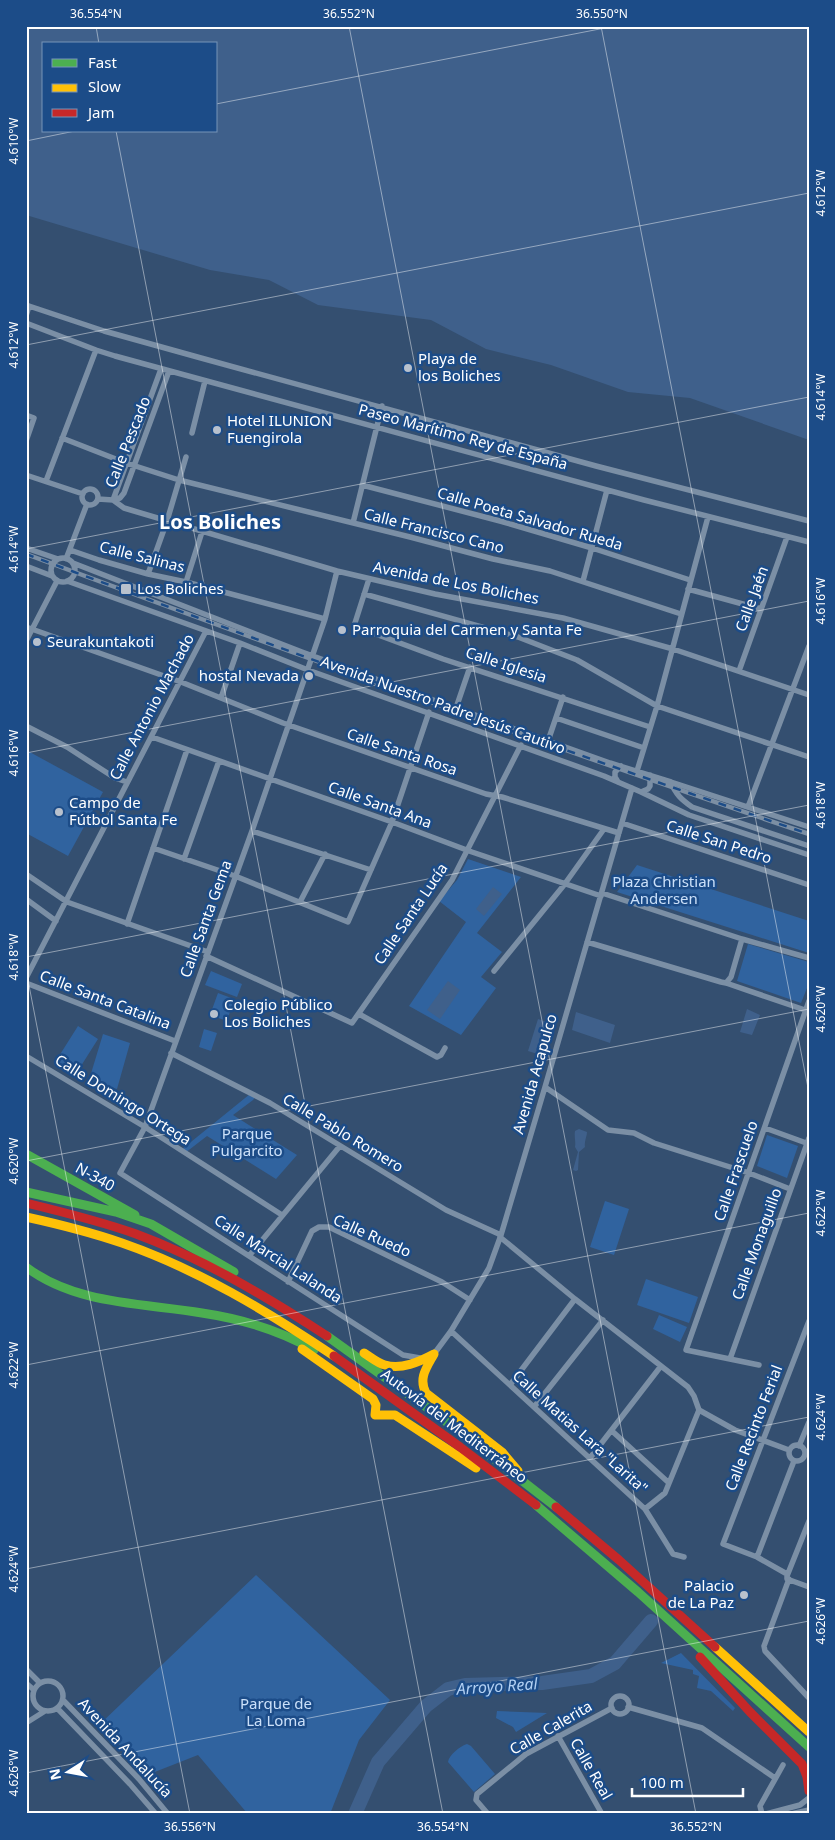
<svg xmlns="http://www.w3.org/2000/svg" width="835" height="1840" viewBox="0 0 835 1840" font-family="'Noto Sans',sans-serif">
<rect width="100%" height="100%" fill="#344f70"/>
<path fill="#30639f" d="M26,750L103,792L68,856L26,833Z
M468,859L521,877L477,933L502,952L481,977L496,988L461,1035L409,1006L466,922L439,901L457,880Z
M637,865L809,921V953L617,892Z
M748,944L809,962V983L801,1003L737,981Z
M211,971L242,984L237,997L205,985Z
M218,993L234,999L227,1021L210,1015Z
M78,1026L98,1039L74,1077L54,1064Z
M204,1029L217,1033L211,1051L199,1047Z
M103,1034L130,1043L117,1089L89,1080Z
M250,1094L256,1096L253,1100L233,1115L297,1155L276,1179L207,1136L185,1153L181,1150Z
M767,1135L798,1146L787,1178L757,1166Z
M605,1201L629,1209L614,1255L590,1247Z
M646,1279L698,1297L689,1323L637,1305Z
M659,1315L687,1327L680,1342L653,1329Z
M256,1575L390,1700L359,1740L330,1814L247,1813L198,1755L147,1775L100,1724Z
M681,1653L735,1708L733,1711L711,1691L697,1688L699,1676L693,1674V1670L661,1663Z
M497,1711L547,1713L516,1732L513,1727L496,1718Z
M467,1744L471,1746L495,1774L474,1792L448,1762C449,1755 460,1746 467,1744Z"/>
<path fill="#3f608b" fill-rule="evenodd" d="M26,26H809V440L690,398L628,392L551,365L486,349L431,320L318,305L269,280L210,270L26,215ZM44,44H216V131H44Z
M493,887L502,894L484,916L476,909Z
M448,981L460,990L440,1019L427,1010Z
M747,1009L760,1015L752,1035L740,1032Z
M576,1012L615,1025L610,1043L572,1030Z
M538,1019L553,1024L544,1056L528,1051Z
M579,1129L587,1132C587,1137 584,1141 585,1147L579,1152L578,1170L576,1171L573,1170L578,1152L575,1147C576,1141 574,1137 575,1131Z"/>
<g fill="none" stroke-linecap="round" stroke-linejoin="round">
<path stroke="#3f608b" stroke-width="14" d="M355,1814L378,1762L426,1706L448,1689L465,1685L542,1683L591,1676L615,1663L651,1621"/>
<path stroke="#7b8fa5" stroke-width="5.5" d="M26,316L29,306L104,331L201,358L596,466L809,521
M26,323L96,350L115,356L644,500L809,542
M26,415L34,418L26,441
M192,433L205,381
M62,438L126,463L179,480L410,537L493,559L550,571L681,614
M26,475L83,494
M46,481L96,350
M362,485L500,521L592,548L690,580
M82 497a8 8 0 1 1 16 0a8 8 0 1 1-16 0Z
M98,499L113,500L124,508L337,571L435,594L563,618L673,649L809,695
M113,500L120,498L124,493L169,371
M113,500L161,369
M353,523L382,406
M26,548L58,559
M70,550L99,560L148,574L186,582L325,619
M51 570a12 12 0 1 1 24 0a12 12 0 1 1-24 0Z
M66,559L87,504
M73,563L302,652L447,705L610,763L671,782C675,794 682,800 692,807L809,846
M26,566L52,576
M337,571L325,619L252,831L145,1127L120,1173L403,1355L420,1358
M148,574L167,521L186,457
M369,579L354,626L443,659L650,727
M67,581L240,643L308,670L604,776L641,792L689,815L809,855
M583,581L607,490
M186,582L202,532
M688,589L761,609
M364,594L518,637L577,660L657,706L809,757
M26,627L181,682L283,723L486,794L502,797L619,833
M26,641L57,581
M739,671L787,537
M221,698L240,643
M456,708L470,667
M556,718L644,748
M26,726L67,747L115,778L127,782
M152,737L392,822L472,852L601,896
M548,741L563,697
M637,771L657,706L708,517
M618,782L615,777V772L621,766
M671,782L809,827
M641,792L648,789L650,786V775
M748,807L809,646
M622,823L809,885
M252,831L371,870
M153,848L235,876L348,922L392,822L429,712
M184,859L219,761
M26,874L67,902L208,952
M602,893L742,939L809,958
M26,899L56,921
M300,902L325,854
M127,924L187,750
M587,942L721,982L726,983L805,1010
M206,956L352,1023L452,880L521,745
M494,971L564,885L604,829
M26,978L206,631
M26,983L175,1041
M726,983L731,977L742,939
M359,1014L437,1057L441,1055L445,1048
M171,1053L270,1103L446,1210L501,1235
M26,1056L145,1127L282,1215
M545,1087L608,1130L634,1133L654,1143L749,1173L790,1189
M765,1128L809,1144
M500,1237L575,1299L688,1387L694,1396L699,1410L735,1430L789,1450
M249,1256L340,1146
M288,1282L312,1231L319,1227H329L442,1282L470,1300
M451,1331L645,1509L673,1554L684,1557
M434,1354L451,1331L489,1268L501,1235L545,1087L632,788
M730,1359L809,1138
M759,1365L686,1350L809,1001
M510,1385L575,1299
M534,1407L603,1320
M612,1431L669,1483
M789 1453a8 8 0 1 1 16 0a8 8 0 1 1-16 0Z
M799,1446L809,1422
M590,1458L661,1366
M645,1509L665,1493L699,1410
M809,1521L787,1576V1579L809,1587
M757,1557L794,1461
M787,1574L757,1557L723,1544L809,1321
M789,1579L764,1646L765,1651L809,1698
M26,1669L40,1683
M33 1696a15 15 0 1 1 30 0a15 15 0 1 1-30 0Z
M26,1683L34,1690
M611 1705a9 9 0 1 1 18 0a9 9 0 1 1-18 0Z
M63,1700L139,1779L168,1814
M628,1707L702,1728L775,1778
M57,1708L130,1784L156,1814
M26,1723L45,1711
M558,1736L602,1814
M488,1814L476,1800L477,1794L526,1754L612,1708
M762,1814L760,1806L783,1765
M766,1814L800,1805L809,1798
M791,1814L809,1810"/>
<path stroke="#4caf50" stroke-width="9" d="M26,1154L135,1215
M26,1192L116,1212L151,1224L234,1272
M26,1267C76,1305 143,1303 202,1313C242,1319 279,1330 314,1350
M327,1336L436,1414L556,1507
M536,1505L638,1592L809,1747"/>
<path stroke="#ffc107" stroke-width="9" d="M26,1217C58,1224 90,1232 122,1243C197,1269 267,1311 334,1356
M302,1349L373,1399L376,1405L375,1415H395L476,1468
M364,1353C371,1357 377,1363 385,1365C401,1370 419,1362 434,1354
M434,1354C427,1367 418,1378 426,1393L502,1452L518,1471
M715,1647L809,1732"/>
<path stroke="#c62828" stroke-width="9" d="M26,1203C63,1212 100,1221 136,1234C204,1259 267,1297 327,1336
M334,1356L460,1447L536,1505
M556,1507L619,1560L715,1647
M700,1657L750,1712L802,1764L807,1777L809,1791"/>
<defs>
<path id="rail" d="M26,554C286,651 546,745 809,834"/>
</defs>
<use href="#rail" stroke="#7c8fa4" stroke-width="4.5"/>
<use href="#rail" stroke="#1c4c88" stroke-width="2.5" stroke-dasharray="8" stroke-linecap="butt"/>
</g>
<path fill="none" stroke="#fff" stroke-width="1" stroke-opacity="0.45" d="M96,26L99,44M349,26L696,1814M601,26L809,1093M216,104L615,26M116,131L443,1814M26,141L75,131M26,345L809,193M26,549L809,397M26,753L809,601M26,957L809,805M26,970L190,1814M26,1161L809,1009M26,1365L809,1213M26,1569L809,1417M26,1773L809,1621"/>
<g fill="#b8c1cd" stroke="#1c4c88" stroke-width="2">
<circle cx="408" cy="368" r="5"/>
<circle cx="217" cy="430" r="5"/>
<rect x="120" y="583" width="12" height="12" rx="2.5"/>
<circle cx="342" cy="630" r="5"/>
<circle cx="37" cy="642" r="5"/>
<circle cx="309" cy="676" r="5"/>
<circle cx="59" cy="812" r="5"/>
<circle cx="214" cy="1014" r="5"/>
<circle cx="744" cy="1595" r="5"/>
</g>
<g text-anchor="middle" stroke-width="5" stroke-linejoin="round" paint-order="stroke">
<g font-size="15" fill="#fff" stroke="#1c4c88" text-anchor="start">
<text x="418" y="364">Playa de<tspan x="418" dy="17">los Boliches</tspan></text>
<text x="227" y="426">Hotel ILUNION<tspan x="227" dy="17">Fuengirola</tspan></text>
<text x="137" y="594">Los Boliches</text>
<text x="352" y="635">Parroquia del Carmen y Santa Fe</text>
<text x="47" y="647">Seurakuntakoti</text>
<text x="299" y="681" text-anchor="end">hostal Nevada</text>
<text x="69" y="808">Campo de<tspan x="69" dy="17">Fútbol Santa Fe</tspan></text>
<text x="224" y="1010">Colegio Público<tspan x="224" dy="17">Los Boliches</tspan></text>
<text x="734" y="1591" text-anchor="end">Palacio<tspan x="734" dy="17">de La Paz</tspan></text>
</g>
<g font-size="15" fill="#fff" stroke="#1c4c88">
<text transform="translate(463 437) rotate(15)" y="5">Paseo Marítimo Rey de España</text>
<text transform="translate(128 442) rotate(-68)" y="5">Calle Pescado</text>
<text transform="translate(530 519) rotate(16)" y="5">Calle Poeta Salvador Rueda</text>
<text transform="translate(434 531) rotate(14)" y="5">Calle Francisco Cano</text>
<text transform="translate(142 557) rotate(14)" y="5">Calle Salinas</text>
<text transform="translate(456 583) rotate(11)" y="5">Avenida de Los Boliches</text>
<text transform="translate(752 599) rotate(-70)" y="5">Calle Jaén</text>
<text transform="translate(506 665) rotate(18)" y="5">Calle Iglesia</text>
<text transform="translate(443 705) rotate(20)" y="5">Avenida Nuestro Padre Jesús Cautivo</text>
<text transform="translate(152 707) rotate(-62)" y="5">Calle Antonio Machado</text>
<text transform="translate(402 752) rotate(19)" y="5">Calle Santa Rosa</text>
<text transform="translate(380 805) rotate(20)" y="5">Calle Santa Ana</text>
<text transform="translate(719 842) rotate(18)" y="5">Calle San Pedro</text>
<text transform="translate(411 914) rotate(-56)" y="5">Calle Santa Lucía</text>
<text transform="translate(206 919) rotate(-70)" y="5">Calle Santa Gema</text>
<text transform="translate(105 1000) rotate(21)" y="5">Calle Santa Catalina</text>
<text transform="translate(535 1074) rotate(-74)" y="5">Avenida Acapulco</text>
<text transform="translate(123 1100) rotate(32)" y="5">Calle Domingo Ortega</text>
<text transform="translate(343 1133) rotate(31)" y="5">Calle Pablo Romero</text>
<text transform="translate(736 1171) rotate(-71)" y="5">Calle Frascuelo</text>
<text transform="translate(95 1177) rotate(29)" y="5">N-340</text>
<text transform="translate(372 1236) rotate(24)" y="5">Calle Ruedo</text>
<text transform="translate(757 1244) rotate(-70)" y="5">Calle Monaguillo</text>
<text transform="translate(278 1259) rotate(33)" y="5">Calle Marcial Lalanda</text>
<text transform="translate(454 1426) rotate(37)" y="5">Autovía del Mediterráneo</text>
<text transform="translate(754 1428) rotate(-69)" y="5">Calle Recinto Ferial</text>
<text transform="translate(580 1432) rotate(42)" y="5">Calle Matias Lara "Larita"</text>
<text transform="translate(551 1728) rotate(-30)" y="5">Calle Calerita</text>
<text transform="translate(125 1748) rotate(47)" y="5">Avenida Andalucía</text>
<text transform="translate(591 1769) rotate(60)" y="5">Calle Real</text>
</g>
<g font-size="15" fill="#cbe0f9" stroke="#1c4c88">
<text x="664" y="887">Plaza Christian<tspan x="664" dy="17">Andersen</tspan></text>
<text x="247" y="1139">Parque<tspan x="247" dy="17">Pulgarcito</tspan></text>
<text x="276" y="1709">Parque de<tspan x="276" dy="17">La Loma</tspan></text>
</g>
<g font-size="16" font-style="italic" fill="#b2d0f3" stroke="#1c4c88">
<text transform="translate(497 1686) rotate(-4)" y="6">Arroyo Real</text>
</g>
<g font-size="20" font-weight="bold" fill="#fff" stroke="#1c4c88">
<text x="220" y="529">Los Boliches</text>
</g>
</g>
<rect width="835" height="1840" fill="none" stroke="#1c4c88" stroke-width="55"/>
<rect x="42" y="42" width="175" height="90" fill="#1c4c88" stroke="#7794b8"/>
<rect x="52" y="59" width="25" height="8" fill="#4caf50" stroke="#7794b8"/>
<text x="88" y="68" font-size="15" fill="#ffffff">Fast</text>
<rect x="52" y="84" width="25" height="8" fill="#ffc107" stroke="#7794b8"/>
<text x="88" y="92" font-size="15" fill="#ffffff">Slow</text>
<rect x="52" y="109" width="25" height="8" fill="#c62828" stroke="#7794b8"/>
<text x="88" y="118" font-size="15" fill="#ffffff">Jam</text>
<g transform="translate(68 1772) rotate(259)" stroke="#1c4c88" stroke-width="4" paint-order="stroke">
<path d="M0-4L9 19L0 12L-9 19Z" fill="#ffffff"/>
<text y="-8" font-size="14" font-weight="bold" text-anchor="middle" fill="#ffffff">N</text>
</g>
<path d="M632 1788v8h111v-8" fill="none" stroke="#ffffff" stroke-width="2.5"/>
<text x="640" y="1788" font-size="15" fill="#ffffff" stroke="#1c4c88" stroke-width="4" paint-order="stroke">100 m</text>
<rect x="28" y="28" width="780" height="1784" fill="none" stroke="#fff" stroke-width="2"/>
<g font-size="12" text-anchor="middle" fill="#fff">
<text x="96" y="18">36.554°N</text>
<text x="349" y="18">36.552°N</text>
<text x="602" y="18">36.550°N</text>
<text transform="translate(14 141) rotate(-90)" y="4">4.610°W</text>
<text transform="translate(821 193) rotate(-90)" y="4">4.612°W</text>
<text transform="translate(14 345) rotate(-90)" y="4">4.612°W</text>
<text transform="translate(821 397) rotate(-90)" y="4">4.614°W</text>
<text transform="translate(14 549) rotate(-90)" y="4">4.614°W</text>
<text transform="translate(821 601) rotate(-90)" y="4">4.616°W</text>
<text transform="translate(14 753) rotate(-90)" y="4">4.616°W</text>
<text transform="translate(821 805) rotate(-90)" y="4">4.618°W</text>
<text transform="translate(14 957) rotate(-90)" y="4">4.618°W</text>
<text transform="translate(821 1009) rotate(-90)" y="4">4.620°W</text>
<text transform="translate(14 1161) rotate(-90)" y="4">4.620°W</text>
<text transform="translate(821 1213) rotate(-90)" y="4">4.622°W</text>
<text transform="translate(14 1365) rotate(-90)" y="4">4.622°W</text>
<text transform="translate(821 1417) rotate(-90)" y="4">4.624°W</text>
<text transform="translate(14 1569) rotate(-90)" y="4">4.624°W</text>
<text transform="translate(821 1621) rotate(-90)" y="4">4.626°W</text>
<text transform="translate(14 1773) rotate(-90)" y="4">4.626°W</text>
<text x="190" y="1831">36.556°N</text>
<text x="443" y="1831">36.554°N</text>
<text x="696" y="1831">36.552°N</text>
</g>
</svg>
